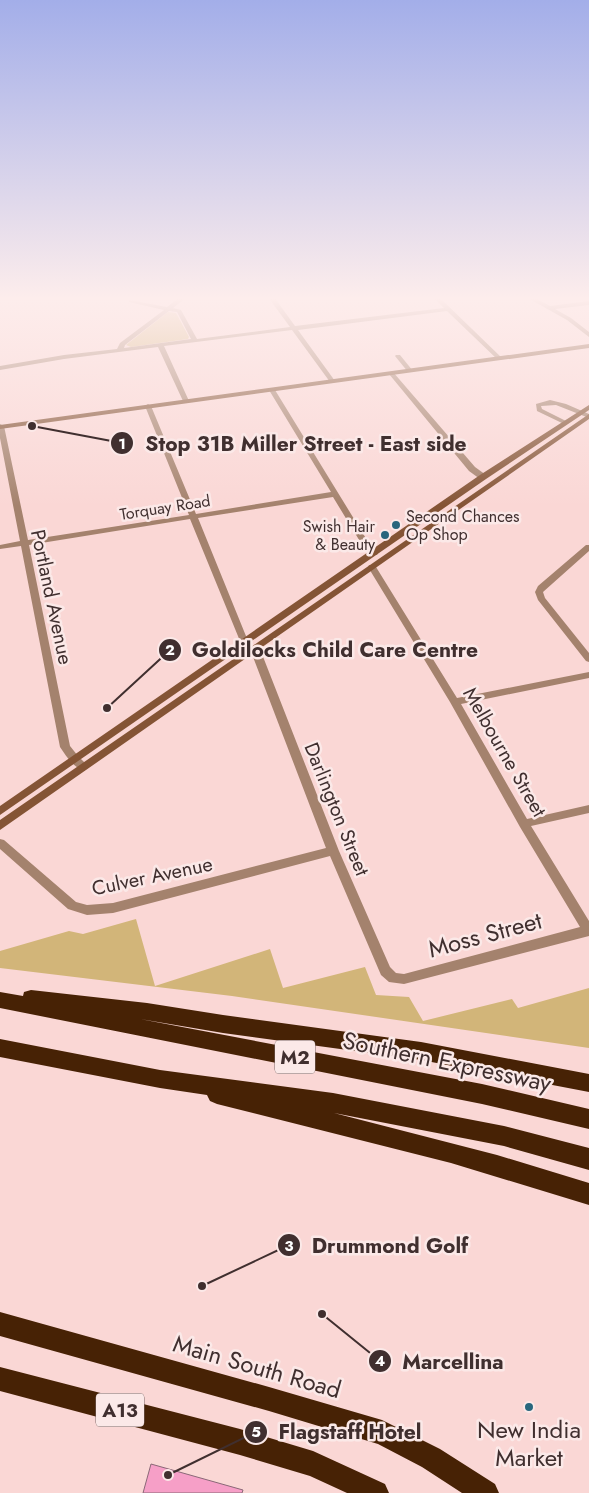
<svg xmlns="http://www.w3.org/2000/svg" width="589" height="1493" viewBox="0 0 589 1493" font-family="Jost,sans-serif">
<rect width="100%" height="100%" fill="#fad7d5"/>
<path fill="#d2b579" d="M168,312L176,313L189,337L188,339L131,347L126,345Z
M136,919L155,986L270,949L283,988L365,967L376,995L409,997L423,1021L512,999L518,1008L589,988V1048L232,996L0,968V951L69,931L83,934Z"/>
<path fill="#f69fc7" stroke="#8a6877" d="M151,1464L243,1490L242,1493H143Z"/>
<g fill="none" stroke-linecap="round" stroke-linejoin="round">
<path fill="#a4826d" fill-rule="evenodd" d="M180,297H187L173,308L181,310L197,339L290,327L268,297H274L295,326L444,308L433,297H439L503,359L498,360L447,311L298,330L335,381L332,383L330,382L292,330L164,346L189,401L186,403L183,401L158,347L64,359L0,370V366L64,355L117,349L120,343L164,310L129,302V300L167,307ZM169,311L177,312L191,339L124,348L125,345Z
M526,297H533L550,306L589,301V305L555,309L571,318L589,332V337L567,320Z
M396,355H400L413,371L412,372H408L395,356Z
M389,372H393L475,467L486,475V479H480L469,471L389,374Z
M272,388L275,390L370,545L378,553L377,555H371L364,548L333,497L198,518L248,641L244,644L240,641L190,519L29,545L70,746L78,756L89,767L84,771C73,767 66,756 60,747L21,546L0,549V545L20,541L0,438V424L4,426L28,540L189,515L145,406L148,404L151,406L196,514L331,492L269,390Z
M550,400L566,404L589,414V418L556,405L541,406L542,409L566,421V423L564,424L537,411L536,404Z
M586,545H589V551L543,592L545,598L589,653V662L586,661L538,600L535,592L538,586Z
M369,565H375L376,567L457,698L589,672V678L461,704L527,819L589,805V813L531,826L589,921V936L404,984L389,982L381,975L330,856L113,913L87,915L68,909L0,849V839L4,840L76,902L87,905L113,903L326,848L250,649L255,646L260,649L339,851L390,967L396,973L404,974L580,927L520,827L450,702L368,567Z"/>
<path fill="#845435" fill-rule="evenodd" d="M589,344V348L0,429V425Z
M589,405V410L486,479L0,815V806L480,475Z
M589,414V419L0,830V820Z"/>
<path fill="#472205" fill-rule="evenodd" d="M31,990L147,1003L223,1015L421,1042L589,1074V1092L421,1060L223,1033L140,1019L482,1084L589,1109V1129L482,1104L0,1008V992L23,996L24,992Z
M0,1039L160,1070L333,1093L504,1126L589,1148V1170L504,1146L334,1113L497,1155L589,1183V1205L451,1163L217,1104L210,1101L207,1095L160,1088L0,1057Z
M0,1312L269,1387L382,1420L440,1449L495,1484L499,1493H462L422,1467L378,1444L269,1411L0,1336Z
M0,1367L240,1429L313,1451L385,1484L389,1493H347L310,1476L240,1455L0,1391Z"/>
</g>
<linearGradient id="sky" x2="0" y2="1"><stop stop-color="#a3aee9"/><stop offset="0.59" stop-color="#fdedec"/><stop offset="1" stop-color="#fdedec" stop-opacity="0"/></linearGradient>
<rect width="589" height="506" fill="url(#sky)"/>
<g fill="#29667d" stroke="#fbe9e8" stroke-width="2">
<circle cx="396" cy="525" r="5"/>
<circle cx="385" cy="535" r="5"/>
<circle cx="529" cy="1407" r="5"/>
</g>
<g text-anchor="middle" stroke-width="5" stroke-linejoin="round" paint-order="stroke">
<g font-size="16" fill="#402f2f" stroke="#fbe9e8">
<text transform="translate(165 507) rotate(-9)" y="6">Torquay Road</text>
</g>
<g font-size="16" fill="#402f2f" stroke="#fbe9e8" text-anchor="start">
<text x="406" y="522">Second Chances<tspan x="406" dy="18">Op Shop</tspan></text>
<text x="375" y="532" text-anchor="end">Swish Hair<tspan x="375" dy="18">&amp; Beauty</tspan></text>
</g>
<g fill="#fbe9e8" stroke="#786766" stroke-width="1">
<rect x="275" y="1040.5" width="40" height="33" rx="4"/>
<rect x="96" y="1393.5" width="48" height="33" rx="4"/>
</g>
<g font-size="19" font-weight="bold" fill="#402f2f">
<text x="295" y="1064">M2</text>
<text x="120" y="1417">A13</text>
</g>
<g font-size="20" fill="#402f2f" stroke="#fbe9e8">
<text transform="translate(52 597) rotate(78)" y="7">Portland Avenue</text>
<text transform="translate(505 752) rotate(60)" y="7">Melbourne Street</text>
<text transform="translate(337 809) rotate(68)" y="7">Darlington Street</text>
<text transform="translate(152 876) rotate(-12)" y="7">Culver Avenue</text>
</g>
<g font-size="24" fill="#402f2f" stroke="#fbe9e8">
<text transform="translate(485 935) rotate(-15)" y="8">Moss Street</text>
<text transform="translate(447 1062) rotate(12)" y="8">Southern Expressway</text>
<text transform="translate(257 1367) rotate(16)" y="8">Main South Road</text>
</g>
<g font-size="24" fill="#402f2f" stroke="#fbe9e8">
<text x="529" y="1438">New India<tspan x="529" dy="28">Market</tspan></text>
</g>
</g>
<path fill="none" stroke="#402f2f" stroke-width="2" d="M32 426L122 443M107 708L170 650M202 1286L289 1245M322 1314L380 1361M168 1475L256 1432"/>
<g fill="#402f2f" stroke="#fbe9e8" stroke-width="2">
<circle cx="32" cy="426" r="5"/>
<circle cx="107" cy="708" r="5"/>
<circle cx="202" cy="1286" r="5"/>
<circle cx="322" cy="1314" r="5"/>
<circle cx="168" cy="1475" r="5"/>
<circle cx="122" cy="443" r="12"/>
<circle cx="170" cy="650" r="12"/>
<circle cx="289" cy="1245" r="12"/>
<circle cx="380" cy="1361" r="12"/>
<circle cx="256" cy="1432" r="12"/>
</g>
<g font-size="15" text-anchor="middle" font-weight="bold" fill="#fff">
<text x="122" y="449">1</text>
<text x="170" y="655">2</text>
<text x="289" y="1251">3</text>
<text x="380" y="1366">4</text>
<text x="256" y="1437">5</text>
</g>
<g font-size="21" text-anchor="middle" font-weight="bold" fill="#402f2f" stroke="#fbe9e8" stroke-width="5" stroke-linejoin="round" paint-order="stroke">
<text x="306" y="451">Stop 31B Miller Street - East side</text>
<text x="335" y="657">Goldilocks Child Care Centre</text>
<text x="390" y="1253">Drummond Golf</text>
<text x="453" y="1369">Marcellina</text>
<text x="350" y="1439">Flagstaff Hotel</text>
</g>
</svg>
